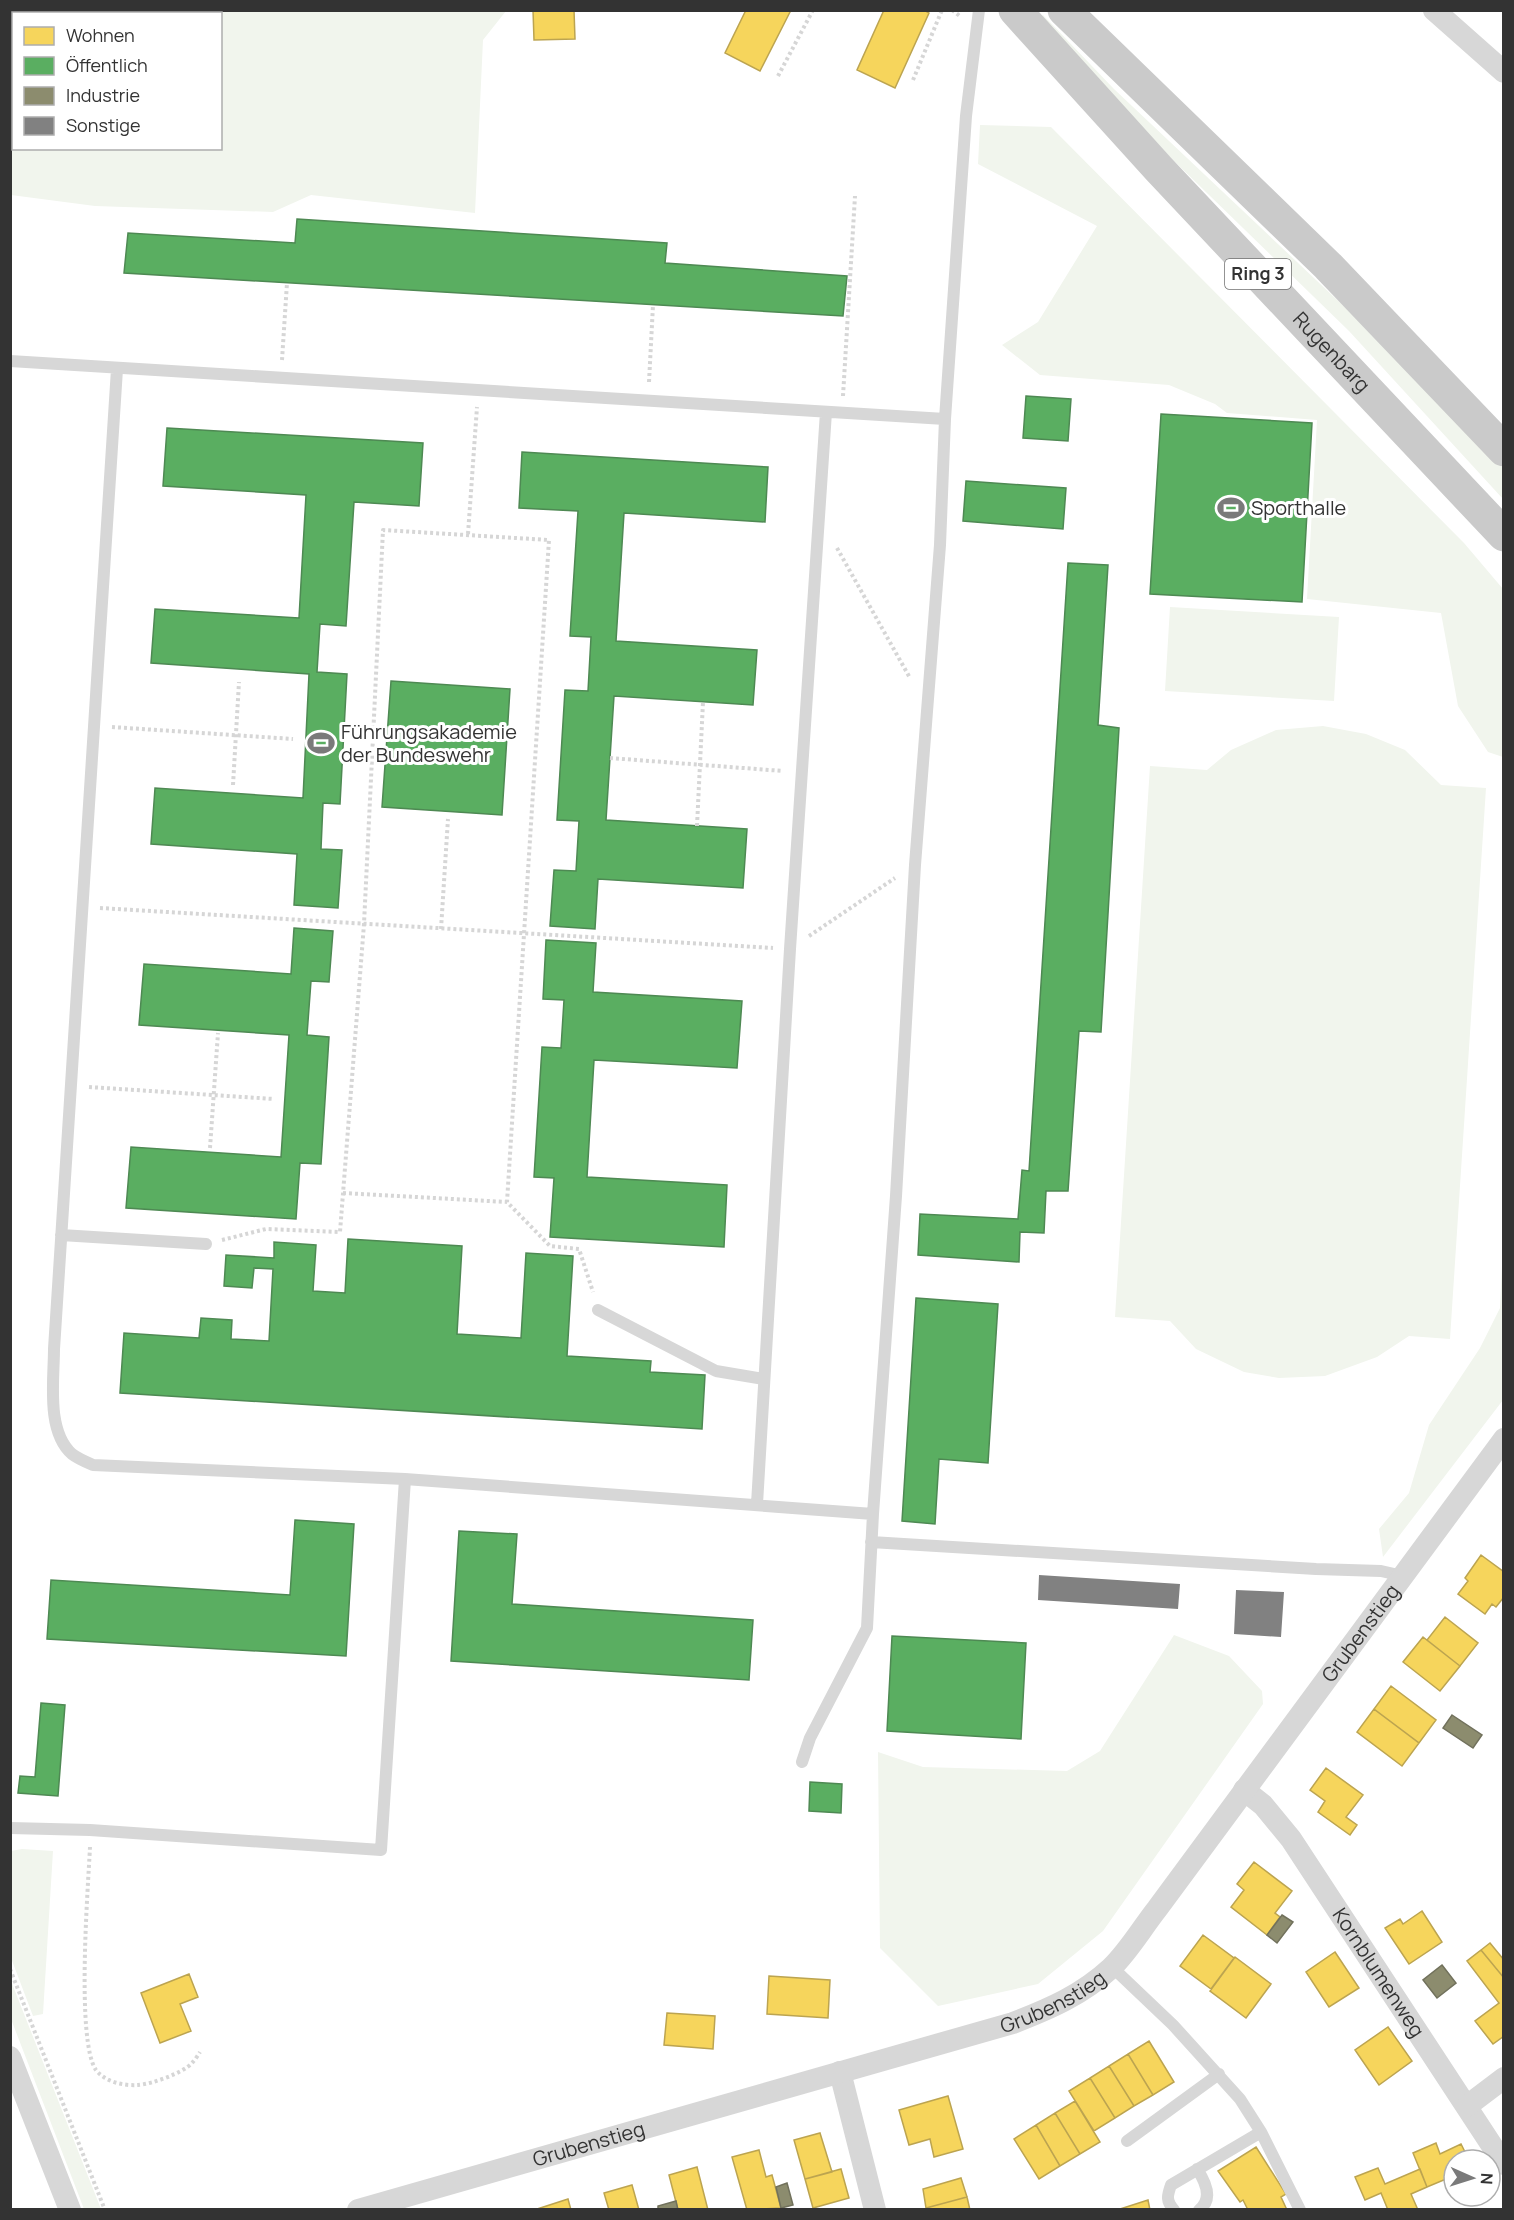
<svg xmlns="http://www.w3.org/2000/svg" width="1514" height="2220" viewBox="0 0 1514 2220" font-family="Manrope,sans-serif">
<rect width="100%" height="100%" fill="#fff"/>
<path fill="#f1f5ed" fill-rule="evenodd" d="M11,10L506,11L483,40L475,213L311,195L273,212L95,206L11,195ZM14,14H220V148H14Z
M1043,15L1114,89L1425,383L1503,468V499L1349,331L1173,160L1040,18Z
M980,125L1051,127L1464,543L1503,589V757L1488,752L1458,706L1441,613L1307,599L1317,420L1227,413L1215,404L1169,385L1040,375L1002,345L1038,322L1097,226L978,164Z
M1170,607L1339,617L1334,701L1165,691Z
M1323,726L1366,734L1405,750L1441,785L1486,788L1450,1339L1409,1336L1377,1357L1325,1376L1279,1378L1244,1372L1196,1349L1170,1321L1115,1317L1150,766L1207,770L1231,750L1276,730Z
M1503,1244V1400L1383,1557L1379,1529L1409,1493L1429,1425L1480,1348L1500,1308Z
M1174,1635L1229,1656L1262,1691L1263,1704L1103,1931L1038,1984L938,2006L880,1948L878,1752L923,1767L1067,1771L1100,1751Z
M22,1849L53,1851L43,2014L33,2016L11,1958V1851Z
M10,1981H11L101,2209H84L11,2019Z"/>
<path fill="#f6d55c" stroke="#bca450" stroke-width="1.5" d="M533,10H574L575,39L534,40Z
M746,10H791L760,71L725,53Z
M884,10H924L929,13L895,88L857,70Z
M1481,1555L1504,1572V1597L1496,1607L1492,1604L1485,1614L1458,1594L1468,1581L1465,1578Z
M1445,1617L1478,1643L1460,1666L1427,1640Z
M1423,1637L1460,1666L1440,1691L1403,1662Z
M1391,1686L1436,1720L1419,1743L1374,1709Z
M1374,1709L1419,1743L1402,1766L1357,1732Z
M1326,1768L1363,1795L1346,1817L1357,1825L1350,1835L1318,1812L1325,1801L1310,1790Z
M1254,1862L1292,1891L1275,1913L1280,1917L1267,1935L1231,1907L1244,1890L1237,1884Z
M1422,1911L1442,1942L1409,1964L1385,1928L1400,1919L1403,1924Z
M1203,1935L1234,1958L1211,1989L1180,1966Z
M1490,1943L1504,1960V1978L1481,1950Z
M1481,1950L1504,1978V2036L1493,2044L1475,2021L1499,2003L1467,1961Z
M1335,1952L1359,1988L1329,2007L1306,1972Z
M1235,1957L1271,1984L1246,2018L1210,1991Z
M189,1974L198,1997L180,2004L191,2031L160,2043L141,1993Z
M769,1976L830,1980L828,2018L767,2014Z
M667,2013L715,2016L713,2049L664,2045Z
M1388,2027L1412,2061L1379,2085L1355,2050Z
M1149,2041L1174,2082L1153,2095L1128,2054Z
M1128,2054L1153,2095L1134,2106L1109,2066Z
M1109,2066L1134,2106L1115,2118L1090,2078Z
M1090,2078L1115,2118L1094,2131L1069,2091Z
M948,2096L963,2149L934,2157L930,2139L909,2145L899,2110Z
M1075,2101L1100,2142L1080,2154L1055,2113Z
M1055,2113L1080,2154L1060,2166L1036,2125Z
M1036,2125L1060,2166L1039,2179L1014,2139Z
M820,2133L832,2172L805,2179L794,2140Z
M1436,2143L1440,2154L1461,2144L1469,2160H1454V2196H1458L1454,2198L1446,2179L1427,2187L1413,2153Z
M1256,2147L1286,2194L1281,2197L1287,2210H1248L1243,2200L1240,2202L1218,2171Z
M759,2150L766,2177L772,2175L781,2208L747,2210L732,2157Z
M697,2167L708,2210H678L669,2175Z
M1378,2168L1385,2184L1420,2169L1427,2187L1411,2194L1418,2210H1388L1381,2193L1365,2200L1355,2177Z
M841,2169L849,2198L813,2208L805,2179Z
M961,2178L967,2197L926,2208L923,2189Z
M632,2185L639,2210H609L604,2193Z
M967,2197L970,2210H926V2208Z
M568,2199L571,2210H534Z
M1148,2200L1150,2210H1117Z"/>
<path fill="#5aae61" stroke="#4e8953" stroke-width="1.5" d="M297,219L667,243L665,263L847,276L843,316L124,273L128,233L295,243Z
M1026,396L1071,399L1068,441L1023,438Z
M1161,414L1312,423L1302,602L1150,594Z
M167,428L423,443L419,506L354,502L346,626L320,624L317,672L347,674L340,804L323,803L321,849L342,850L338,908L294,905L297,854L151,844L155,788L303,798L309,674L151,663L155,609L299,618L306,495L163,486Z
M522,452L768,467L765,522L624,513L616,641L757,650L753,705L614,696L606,820L747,829L743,888L598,879L595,929L550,926L554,870L576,871L579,821L557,820L565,690L588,691L591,637L570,636L578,511L519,508Z
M966,481L1066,488L1063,529L963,521Z
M1068,563L1108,565L1098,725L1119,728L1101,1032L1079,1031L1068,1191H1046L1044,1233L1020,1232L1019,1262L918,1255L920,1214L1018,1219L1022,1170L1029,1171Z
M391,681L510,689L502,815L382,807Z
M294,928L333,931L329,982L311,981L307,1035L329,1037L321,1164L300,1163L296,1219L126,1208L131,1147L281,1157L289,1035L139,1025L144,964L291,974Z
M546,940L596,943L593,992L742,1001L737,1068L594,1060L587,1177L727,1185L724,1247L550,1237L554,1178L534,1177L542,1047L561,1048L564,1000L543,999Z
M348,1239L462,1246L457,1334L521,1338L526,1253L573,1256L567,1356L651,1361L650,1372L705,1375L702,1429L120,1393L124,1333L199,1338L201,1318L232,1320L231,1339L269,1341L273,1269L254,1268L252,1288L224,1286L226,1255L274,1258V1242L316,1245L313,1291L345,1293Z
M916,1298L998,1304L988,1463L939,1459L935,1524L902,1521Z
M295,1520L354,1524L346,1656L47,1639L51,1580L290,1595Z
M459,1531L517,1534L512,1604L753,1620L749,1680L451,1661Z
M892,1636L1026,1643L1021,1739L887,1731Z
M41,1703L65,1705L58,1796L18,1793L20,1776L35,1777Z
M810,1782L842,1784L841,1813L809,1811Z"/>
<path fill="#8c8c6e" stroke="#71715c" stroke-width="1.5" d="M1452,1715L1482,1735L1473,1748L1443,1728Z
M1282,1915L1293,1922L1277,1943L1267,1935Z
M1442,1965L1456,1983L1437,1998L1423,1980Z
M787,2183L793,2205L781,2208L776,2187Z
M676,2201L678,2210H658V2206Z"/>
<path fill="#818181" d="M1039,1575L1180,1584L1178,1609L1038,1600Z
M1236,1590L1284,1592L1281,1637L1234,1634Z"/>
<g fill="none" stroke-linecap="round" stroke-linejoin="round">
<path stroke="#d6d6d6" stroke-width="4" stroke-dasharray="3 3" stroke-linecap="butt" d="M952,10L961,17
M778,76L813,10
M913,80L942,10
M282,360L287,283
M649,382L653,305
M843,396L855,196
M468,534L477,407
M837,548L910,678
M112,727L293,739
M610,758L783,771
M233,785L239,682
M697,826L703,702
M100,908L773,948
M441,929L448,819
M809,936L895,878
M89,1087L274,1099
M210,1148L218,1033
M343,1193L507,1202
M222,1240L266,1229L340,1232L364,924L383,530L549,540L507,1202L550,1246L579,1249L593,1292
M90,1847C88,1889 76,2041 96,2070C105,2082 124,2086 138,2085C152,2084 183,2073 192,2063C195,2060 198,2055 200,2052
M10,1969L105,2210"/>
<path stroke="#d7d7d7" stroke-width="12" d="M10,361L945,419
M117,369L54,1349C54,1380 46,1431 72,1454C77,1458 86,1462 93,1465L405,1479L873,1514
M61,1235L206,1244
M598,1310L716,1371L764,1379
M757,1504L790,949L826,412
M871,1542L1316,1569L1381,1571L1403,1576
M802,1762L810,1738L867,1628L873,1514L896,1196L915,865L940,545L945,419L966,116L979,10
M10,1828L90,1830L381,1850L405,1479
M1112,1967L1173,2025L1240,2099L1261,2132L1300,2210
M1127,2141L1219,2074
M1197,2169C1205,2181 1214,2199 1199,2210
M1174,2210C1166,2201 1167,2196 1171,2185L1261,2132"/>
<g stroke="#d7d7d7" stroke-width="22">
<path d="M1434,10L1504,72"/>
<path id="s1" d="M1244,1790L1263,1805L1291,1839L1504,2164"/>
<path d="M10,2057L70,2210"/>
<path d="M840,2072L875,2210"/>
<path d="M1467,2106L1504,2078"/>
<path id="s2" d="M358,2210L1013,2023C1049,2009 1082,1995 1111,1968C1128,1952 1142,1928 1157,1909L1504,1439"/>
</g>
<g stroke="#cacaca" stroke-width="33">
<path id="s3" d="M1015,10L1159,169L1504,535"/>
<path d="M1064,10L1328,266L1504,450"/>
</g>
</g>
<defs>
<symbol id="stadium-bare" viewBox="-9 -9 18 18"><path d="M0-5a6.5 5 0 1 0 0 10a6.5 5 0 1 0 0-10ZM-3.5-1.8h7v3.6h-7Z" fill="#7a7a7a" stroke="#fff" stroke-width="2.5" paint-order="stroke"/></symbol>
</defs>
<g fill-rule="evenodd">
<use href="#stadium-bare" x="1212" y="489" width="38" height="38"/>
<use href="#stadium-bare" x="302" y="724" width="38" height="38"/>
</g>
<g text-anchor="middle" stroke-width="6" stroke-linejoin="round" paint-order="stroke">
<rect fill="#fff" stroke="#707070" stroke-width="1.5" x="1225" y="259" width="66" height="30" rx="4.5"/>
<g font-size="18" font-weight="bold" fill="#333">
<text x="1258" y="280">Ring 3</text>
</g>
<g font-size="20" fill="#333" stroke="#fff">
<text dy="7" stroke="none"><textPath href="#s3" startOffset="466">Rugenbarg</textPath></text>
<text dy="7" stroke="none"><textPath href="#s2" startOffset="1212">Grubenstieg</textPath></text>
<text dy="7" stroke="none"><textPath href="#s1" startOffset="228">Kornblumenweg</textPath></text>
<text dy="7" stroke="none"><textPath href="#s2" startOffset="726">Grubenstieg</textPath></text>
<text dy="7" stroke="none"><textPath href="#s2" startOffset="240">Grubenstieg</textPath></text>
</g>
<g font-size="20" fill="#333" stroke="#fff" text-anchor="start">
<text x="1251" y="515">Sporthalle</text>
<text x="341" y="739">Führungsakademie<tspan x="341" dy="23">der Bundeswehr</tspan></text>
</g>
</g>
<rect width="1514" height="2220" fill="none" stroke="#333333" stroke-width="24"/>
<rect x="12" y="12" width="210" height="138" fill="#ffffff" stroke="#adadad" stroke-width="1.5"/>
<rect x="24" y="27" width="30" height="18" fill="#f6d55c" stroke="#adadad" stroke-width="1.5"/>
<text x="66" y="42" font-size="18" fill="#333333">Wohnen</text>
<rect x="24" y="57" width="30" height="18" fill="#5aae61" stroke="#adadad" stroke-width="1.5"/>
<text x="66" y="72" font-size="18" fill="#333333">Öffentlich</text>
<rect x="24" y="87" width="30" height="18" fill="#8c8c6e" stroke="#adadad" stroke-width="1.5"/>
<text x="66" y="102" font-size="18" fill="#333333">Industrie</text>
<rect x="24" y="117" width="30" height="18" fill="#818181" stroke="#adadad" stroke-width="1.5"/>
<text x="66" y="132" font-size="18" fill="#333333">Sonstige</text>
<g transform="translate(1472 2178) rotate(93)"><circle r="28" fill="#ffffff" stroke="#adadad" stroke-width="1.5"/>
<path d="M0-4.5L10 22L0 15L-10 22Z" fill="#7a7a7a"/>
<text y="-9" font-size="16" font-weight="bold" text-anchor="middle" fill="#333333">N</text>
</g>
</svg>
